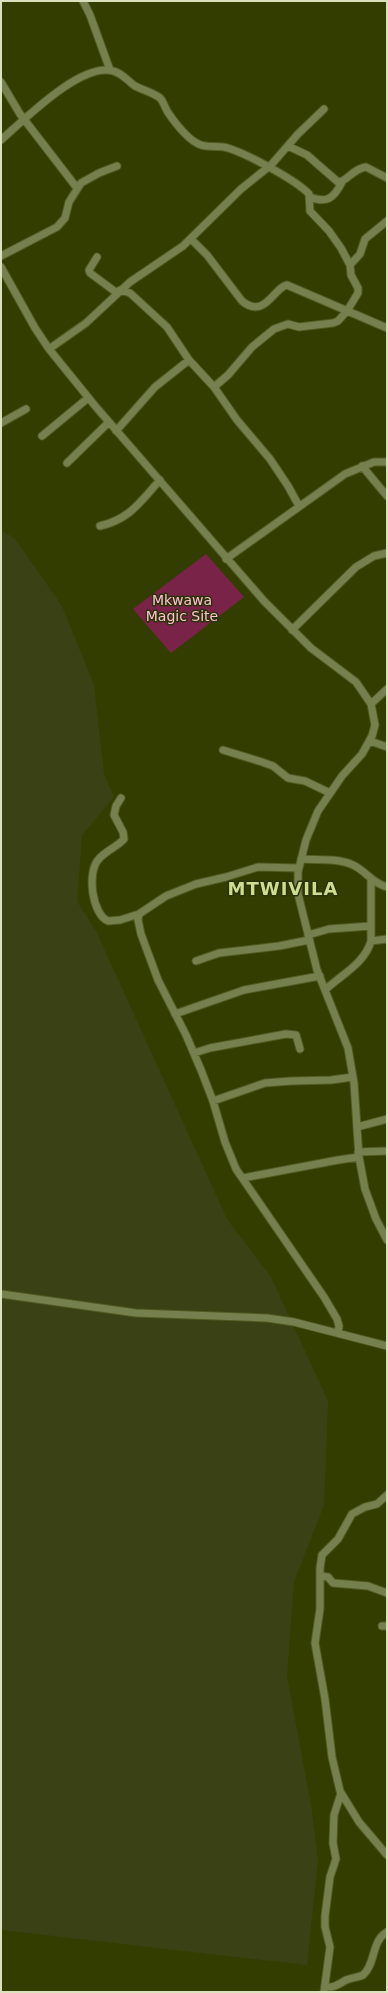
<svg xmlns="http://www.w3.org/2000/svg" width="388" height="1993" viewBox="0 0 388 1993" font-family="'DejaVu Sans',sans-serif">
<rect width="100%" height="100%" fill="#343d00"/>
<path fill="#3a4215" d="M1,530L15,539L62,606L94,685L104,774L114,797L82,835L77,901L97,933L227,1219L271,1277L328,1401L324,1505L294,1582L287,1676L312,1811L318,1861L307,1965L1,1930Z"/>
<path fill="#7a2348" d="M206,554L244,597L171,653L133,609Z"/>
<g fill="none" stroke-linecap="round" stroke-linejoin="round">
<defs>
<path id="street" d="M83,1L90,15L110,70
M1,82L20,114L77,188
M1,140C24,120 81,62 113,71C122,73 128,81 135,86C143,90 154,93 160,98C164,102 165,109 169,114C176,124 189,141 201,145C210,148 220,145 228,148C247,154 296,180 309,194L310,211L329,231L341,248L350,265L351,275L358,288V293L347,311L338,321L333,323L299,327L288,324L274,329L252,347L228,375L214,387
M288,146L307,155L338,182C347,182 352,169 366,167L387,178
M310,197C327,204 334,198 342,182
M191,239L207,255L242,301C265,320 274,287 287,285L387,328
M1,256L57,227L65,218L69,202L81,183L99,173L117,166
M97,257L89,270L90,273L117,293
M350,265L360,254L365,239L387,221
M1,267L35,328L49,349L96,407L264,601L311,648L356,682L371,704L375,725L372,736L362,754L342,776L318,811L306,840L298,872V894L317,970L348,1048L354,1083L359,1157L365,1189L376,1219L387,1240
M120,290L130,293L167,327L189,360L214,387L237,420L270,459L288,486L299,506
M49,349L86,323L130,282L183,246L241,189L271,165L298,134L324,109
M1,423L26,409
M116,431L155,387L189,360
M42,436L88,398
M67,463L109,422
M362,466L387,496
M100,526C130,519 140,502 160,480
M226,559L345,474L374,462H387
M292,630L356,567L374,556L387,553
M371,704L387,689
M370,741L387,747
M223,750L262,762L273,766L288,778L305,781L330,793
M121,798L116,806L114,815L123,832L124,839C117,847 105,851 98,860C87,873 92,914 108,921L120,920L139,914
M301,859C318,860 338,858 353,865C366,871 372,883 387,887
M299,868L258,867L226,877L196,884L166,896L139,914L138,920L141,934L158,980L186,1035L201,1070L213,1101L225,1142L236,1169L324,1297L337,1319L339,1326L338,1333
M308,935L329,929L371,926
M371,941L387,939
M196,961L219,953L279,946L309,940
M325,990C341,975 365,963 371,941V880
M175,1014L244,990L320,976
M194,1053L210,1048L286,1034L296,1035L300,1049
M213,1101L265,1083L291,1081L331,1080L353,1077
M357,1127L387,1119
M358,1152L387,1151
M243,1178L338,1160L359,1157
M1,1294L136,1313L267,1318L294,1322L387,1346
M387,1495L377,1504L365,1507L352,1514L338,1539L322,1555L320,1568V1609L315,1643L325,1699L332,1757L340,1791L359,1822L387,1855
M320,1576L328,1577L333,1583L368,1586L387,1593
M382,1626H387
M325,1986C333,1989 339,1984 346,1980C350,1978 360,1977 363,1975C376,1964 371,1941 387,1932
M324,1992L330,1947L325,1927V1916L330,1877L336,1859L333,1843L334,1815L341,1793"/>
</defs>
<use href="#street" stroke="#525b22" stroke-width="9"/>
<use href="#street" stroke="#76804f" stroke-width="7"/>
</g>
<g text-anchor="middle" stroke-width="3" stroke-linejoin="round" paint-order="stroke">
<g font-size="14" fill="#fec0d3" stroke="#2b3208">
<text x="182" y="605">Mkwawa<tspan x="182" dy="16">Magic Site</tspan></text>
</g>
<g font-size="18" font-weight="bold" letter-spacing="1" fill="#cede91" stroke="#2b3208">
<text x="283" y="895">MTWIVILA</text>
</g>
</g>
<rect width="388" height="1993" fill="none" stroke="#d9e2bd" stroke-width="4"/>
</svg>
